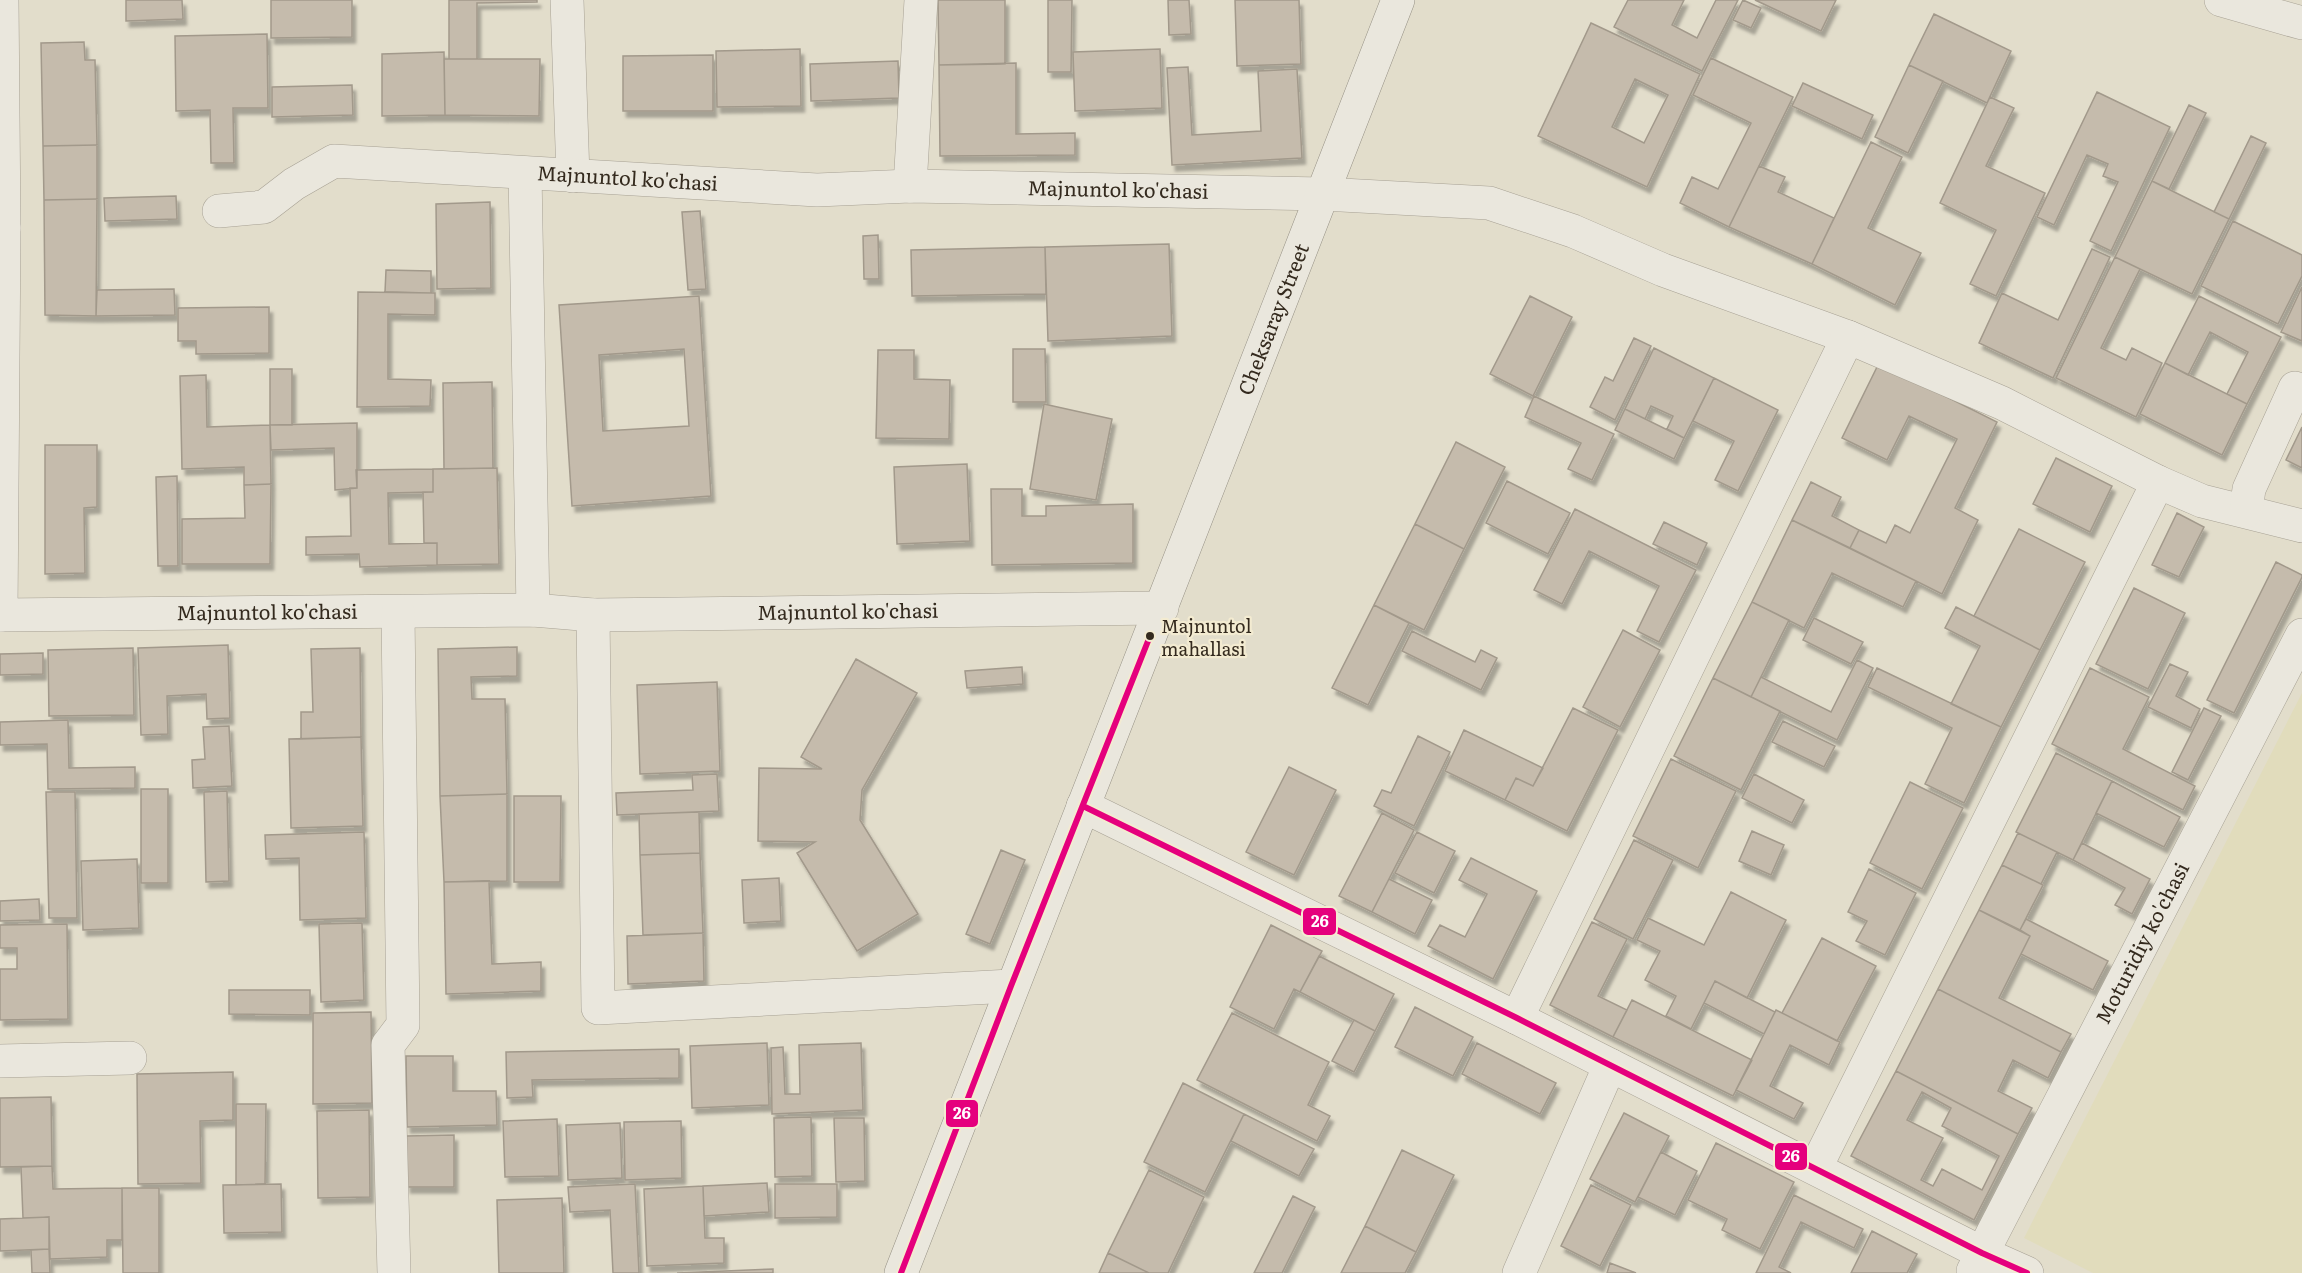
<svg xmlns="http://www.w3.org/2000/svg" width="2302" height="1273" viewBox="0 0 2302 1273" font-family="Literata,serif">
<defs>
<filter id="shadow"><feDropShadow dx="3.5" dy="6" stdDeviation="1.5" flood-color="#0004"/></filter>
</defs>
<rect width="100%" height="100%" fill="#e2ddcb"/>
<path fill="#e1dcbc" d="M2302,693V1273H2093L2024,1238Z"/>
<path fill="#c5bbac" stroke="#a2998b" stroke-width="1.5" fill-rule="evenodd" filter="url(#shadow)" d="M126,0H182L183,19L126,21Z
M271,0H352V37L271,38Z
M449,0H537V2L477,3V59H449Z
M938,0H1005V64L939,65Z
M1048,0H1072L1071,72H1048Z
M1168,0H1189L1191,34L1169,35Z
M1235,0H1299L1301,64L1237,66Z
M1628,0H1684L1672,25L1697,38L1716,0H1738L1702,71L1614,27Z
M1743,0L1761,8L1751,28L1733,20Z
M1755,0H1836L1821,31Z
M1934,14L2011,51L1987,103L1909,65Z
M1591,23L1700,74L1647,187L1538,136ZM1635,79L1668,95L1644,143L1612,127Z
M267,34L268,108H233L234,163H211L210,110L176,111L175,36Z
M84,42L85,60H95L97,145L43,146L41,43Z
M800,49L801,106L717,107L716,51Z
M1160,49L1162,108L1075,111L1073,52Z
M444,52L445,115L382,116V54Z
M713,55V111H623V56Z
M1711,58L1793,97L1729,227L1680,203L1692,177L1718,189L1751,123L1693,95Z
M444,59H540L539,116L445,115Z
M898,61L899,98L811,101L810,64Z
M1016,63V134L1075,133V155L940,156L939,65Z
M1909,65L1943,81L1908,153L1875,137Z
M1188,67L1192,135L1261,131L1258,71L1297,69L1302,158L1172,165L1167,68Z
M1803,83L1873,115L1862,139L1792,106Z
M352,85L353,115L272,117V87Z
M2097,92L2170,127L2111,251L2090,241L2118,182L2103,176L2108,164L2087,155L2054,225L2037,217Z
M1990,97L2014,108L1986,166L2045,193L1996,296L1970,284L1996,230L1940,203Z
M2189,105L2206,113L2169,189L2152,181Z
M2251,136L2266,143L2229,219L2214,212Z
M1871,142L1902,157L1868,228L1921,253L1895,305L1812,264Z
M97,145V199L44,200L43,146Z
M1759,166L1785,177L1778,192L1834,218L1812,264L1729,227Z
M2152,181L2229,219L2192,294L2115,257Z
M176,196L177,219L105,221L104,198Z
M97,199L96,316L45,315L44,200Z
M490,202L491,288L437,289L436,204Z
M700,211L706,289L688,290L682,212Z
M2233,221L2302,255V276L2278,324L2201,286Z
M878,235L879,279H864L863,236Z
M1169,244L1172,336L1048,341L1045,247Z
M1045,247L1046,294L912,296L911,250Z
M2092,249L2110,257L2053,378L1979,343L2002,293L2058,320Z
M2115,257L2140,269L2101,348L2126,360L2132,348L2162,363L2136,417L2056,378Z
M386,270L431,271V293L385,292Z
M2302,287V341L2281,332Z
M174,289L175,315L96,316L97,290Z
M358,292L435,293V315L388,314V379L431,380L430,406L357,407Z
M699,296L711,496L572,506L559,305ZM684,349L689,426L603,431L599,355Z
M1530,296L1572,317L1533,396L1490,374Z
M2199,296L2281,337L2247,404L2227,394L2248,352L2210,332L2188,375L2165,363Z
M269,307V353L196,354V341H178V308Z
M1634,338L1651,346L1615,420L1590,407L1605,377L1613,381Z
M1654,348L1714,378L1684,438L1667,429L1673,416L1651,406L1645,419L1625,409Z
M1013,349H1045L1046,402H1013Z
M878,350H914V379L950,380L949,439L876,438Z
M1879,363L1997,422L1955,508L1978,520L1942,594L1850,548L1859,530L1886,543L1895,525L1910,533L1957,439L1909,416L1887,460L1842,438Z
M2165,363L2247,404L2222,455L2140,414Z
M270,369H292V425H270Z
M206,375L207,427L270,425L271,484L244,485V467L182,469L180,376Z
M1714,378L1778,410L1738,491L1715,480L1734,441L1693,421Z
M492,382L493,468L444,469L443,383Z
M1534,396L1614,434L1592,480L1568,469L1581,443L1525,417Z
M1044,404L1112,419L1096,500L1030,489Z
M1625,409L1684,438L1674,459L1615,430Z
M357,423V488L335,490L334,448L271,450L270,425Z
M2302,427V468L2286,460Z
M1456,442L1505,467L1464,549L1415,524Z
M45,445H97V507L84,508L85,573L45,574Z
M2056,458L2112,486L2090,532L2033,504Z
M967,464L970,541L897,544L894,467Z
M497,468L499,564L437,565V543H424L423,492H433V469Z
M433,469V492L388,493L389,544L437,543V565L360,567L359,554L306,555V537L351,536L350,488H357L356,470Z
M177,476L178,566H158L156,477Z
M1507,481L1570,513L1548,554L1486,523Z
M1811,482L1841,497L1832,516L1859,530L1850,548L1792,520Z
M271,484L270,564H182V519L245,518L244,485Z
M991,489H1022V516H1046V506L1133,504V563L992,565Z
M1575,509L1696,570L1659,642L1637,631L1659,586L1589,551L1562,604L1534,590Z
M2177,513L2204,527L2179,577L2152,565Z
M1792,520L1916,581L1903,607L1832,573L1804,628L1752,602Z
M1664,522L1707,543L1697,565L1653,544Z
M1415,524L1464,549L1424,630L1374,605Z
M2019,529L2085,562L2040,650L1974,616Z
M2276,562L2302,575V577L2234,713L2207,700Z
M2134,588L2185,613L2148,689L2096,664Z
M1752,602L1789,620L1751,697L1713,678Z
M1374,605L1409,623L1368,705L1332,688Z
M1956,607L2040,650L2001,727L1951,704L1980,646L1945,628Z
M1814,618L1863,642L1851,664L1803,640Z
M1623,630L1660,650L1620,727L1583,707Z
M1412,631L1475,662L1481,650L1497,658L1481,690L1402,651Z
M228,645L230,718L207,719L206,694L167,696L168,734L141,735L138,648Z
M517,647V676L471,677L472,699H505L507,794L440,796L438,649Z
M133,648L134,715L49,716L48,650Z
M360,648L361,737L301,739V712H313L311,649Z
M43,653V674L0,675V654Z
M856,659L917,693L862,790L860,820L918,914L857,951L797,853L815,842L758,841L759,768L822,769L801,757Z
M1857,660L1873,668L1837,740L1751,697L1761,677L1831,712Z
M2170,664L2188,672L2176,696L2200,709L2191,728L2148,707Z
M1022,667L1023,684L967,688L965,671Z
M1877,668L2001,727L1964,803L1925,784L1952,728L1868,687Z
M2090,668L2149,697L2123,749L2195,786L2183,810L2052,744Z
M1713,678L1780,711L1741,790L1674,756Z
M717,682L720,771L640,774L637,685Z
M1573,708L1618,730L1567,831L1505,800L1516,778L1533,786Z
M2204,708L2221,716L2188,780L2172,772Z
M68,720L69,768L135,767V788L48,789L47,744L0,745V722Z
M1783,721L1835,746L1824,767L1772,742Z
M229,726L232,786L193,788L192,760L205,759L203,727Z
M1464,730L1543,768L1533,786L1516,778L1505,800L1445,771Z
M1418,736L1450,752L1414,826L1374,806L1382,790L1391,793Z
M361,737L363,826L291,828L289,739Z
M2056,753L2112,781L2073,860L2016,832Z
M1671,759L1736,791L1698,868L1633,836Z
M1289,767L1336,790L1294,875L1246,852Z
M717,774L719,811L617,815L616,793L693,790L692,775Z
M1754,774L1804,800L1792,823L1742,798Z
M2112,781L2180,817L2164,847L2096,813Z
M1910,782L1963,808L1922,889L1870,863Z
M141,789H168V883H141Z
M227,791L229,881L206,882L204,792Z
M46,792H75L77,918H49Z
M507,794V881L444,882L440,796Z
M514,796H561L560,882H514Z
M699,812L700,853L640,855L639,814Z
M1382,813L1414,830L1372,912L1339,896Z
M1752,831L1784,845L1771,875L1739,861Z
M364,832L366,918L300,920L299,858L266,859L265,835Z
M1417,832L1455,851L1434,893L1395,873Z
M2018,833L2057,852L2041,884L2002,865Z
M1634,840L1673,860L1633,939L1594,919Z
M2082,843L2150,879L2132,914L2115,905L2125,888L2073,860Z
M1001,850L1025,860L990,944L966,934Z
M700,853L703,933L643,935L640,855Z
M1471,858L1537,891L1493,979L1428,946L1440,925L1465,937L1487,894L1459,880Z
M137,859L139,928L83,930L81,861Z
M2002,865L2043,885L2020,930L1979,910Z
M1869,869L1916,893L1885,955L1856,941L1867,921L1848,912Z
M779,878L781,921L744,923L742,880Z
M1389,879L1432,900L1415,934L1372,912Z
M489,881L492,964L541,962V991L446,994L444,882Z
M1731,892L1786,920L1747,998L1715,981L1691,1029L1666,1016L1676,996L1645,980L1660,951L1637,940L1648,918L1704,945Z
M39,899L40,920L0,921V901Z
M1979,910L2030,936L1999,998L2071,1034L2061,1052L1938,989Z
M2026,919L2108,961L2093,990L2021,954L2030,936L2020,930Z
M1592,922L1627,939L1598,996L1627,1010L1613,1037L1550,1005Z
M362,923L364,1000L321,1002L319,924Z
M67,924L68,1019L0,1020V969H17V948H0V925Z
M1271,925L1322,951L1300,992L1294,989L1274,1029L1230,1007Z
M703,933L704,981L628,984L627,936Z
M1822,938L1876,966L1837,1041L1782,1013Z
M1319,956L1394,994L1375,1031L1300,992Z
M1715,981L1775,1012L1764,1034L1704,1003Z
M1938,989L2061,1052L2048,1078L2013,1060L1998,1091L2032,1108L2018,1134L1896,1071Z
M229,990H310V1015L229,1014Z
M1632,1000L1752,1060L1733,1096L1613,1037Z
M1415,1007L1473,1037L1453,1076L1395,1047Z
M1776,1010L1840,1042L1829,1065L1790,1045L1770,1086L1803,1103L1794,1119L1736,1090Z
M371,1012L372,1103L313,1104V1013Z
M1232,1013L1329,1062L1308,1105L1330,1116L1317,1141L1197,1080Z
M1354,1020L1375,1031L1354,1072L1332,1061Z
M767,1043L769,1105L692,1108L690,1046Z
M861,1043L863,1110L772,1114L771,1048L783,1047L785,1094H800L799,1045Z
M1477,1043L1556,1083L1540,1114L1462,1074Z
M679,1049V1078L532,1080L533,1097L507,1098L506,1052Z
M406,1056H453V1091H496L497,1125L407,1127Z
M1896,1071L2018,1134L1974,1220L1851,1156ZM1922,1092L1951,1108L1942,1126L1999,1156L1982,1190L1942,1169L1933,1186L1921,1180L1943,1138L1907,1120Z
M233,1072V1120L200,1121L201,1183L138,1184L137,1074Z
M1183,1083L1244,1114L1205,1192L1144,1162Z
M51,1097L52,1166L0,1167V1098Z
M236,1104H266L265,1184L236,1185Z
M369,1110L370,1197L318,1198L317,1111Z
M1624,1113L1669,1136L1635,1202L1590,1179Z
M1244,1114L1314,1149L1299,1176L1231,1141Z
M811,1117L812,1176L775,1177L774,1118Z
M834,1118H864L865,1181L836,1182Z
M557,1119L559,1176L505,1177L503,1121Z
M681,1121L682,1178L625,1180L624,1122Z
M620,1123L622,1178L568,1180L566,1125Z
M454,1135V1187H407L406,1136Z
M1716,1143L1794,1182L1760,1249L1722,1230L1727,1219L1688,1200Z
M1402,1150L1454,1175L1416,1252L1365,1226Z
M1661,1152L1697,1171L1675,1215L1638,1197Z
M52,1166L53,1189L122,1188V1240H107V1257L50,1259L49,1217L23,1218L21,1167Z
M1149,1170L1204,1197L1168,1273H1149L1108,1253Z
M767,1183L769,1212L704,1216L703,1186Z
M281,1184L282,1232L224,1233L223,1185Z
M635,1184L639,1273H613L610,1210L570,1212L568,1187Z
M775,1184H837V1217L775,1218Z
M1591,1185L1631,1205L1600,1266L1561,1246Z
M703,1186L705,1238H724V1263L647,1266L644,1189Z
M122,1188H159V1273H123Z
M1794,1195L1863,1229L1854,1248L1801,1222L1779,1267L1791,1273H1756Z
M1293,1196L1315,1207L1282,1273H1254Z
M562,1198L564,1273H499L497,1200Z
M49,1217V1249L0,1251V1219Z
M1365,1226L1416,1252L1405,1273H1341Z
M1872,1231L1917,1254L1907,1273H1851Z
M49,1249L50,1273H32L31,1250Z
M1108,1253L1149,1273H1099Z
M1610,1263L1636,1273H1607Z
M773,1269V1273H677Z"/>
<g fill="none" stroke-linecap="round" stroke-linejoin="round">
<defs>
<g id="street">
<path d="M2,0L4,228"/>
<path d="M567,0L573,176"/>
<path d="M2221,0L2302,23"/>
<path d="M525,173L533,610"/>
<path d="M910,186L921,0"/>
<path id="s1" d="M219,211L264,207L294,184L334,161L817,190L910,186L1323,194L1489,203L1573,231L1663,270L1848,337L2002,403L2158,482L2202,501L2302,526"/>
<path d="M0,228H4L1,615"/>
<path d="M2246,511L2249,489L2295,388"/>
<path id="s2" d="M0,615L533,610L593,615L1162,608"/>
<path d="M593,615L598,1008L1011,986"/>
<path d="M1083,806L1517,1018L1982,1253L2027,1273"/>
<path d="M1517,1018L1848,337"/>
<path d="M0,1061L130,1058"/>
<path d="M1816,1167L2158,482"/>
<path id="s3" d="M1973,1271L2302,635"/>
<path d="M394,1273L388,1045L403,1025L398,613"/>
<path d="M1519,1273L1610,1065"/>
</g>
<g id="secondary">
<path id="s4" d="M901,1273C1064,848 1234,425 1398,0"/>
</g>
</defs>
<use href="#street" stroke="#a7a194" stroke-width="34"/>
<use href="#secondary" stroke="#969185" stroke-width="34"/>
<use href="#street" stroke="#eae7dd" stroke-width="33"/>
<use href="#secondary" stroke="#eae7dd" stroke-width="33"/>
<defs>
<path id="bus-1" d="M1083,806L1517,1018L1982,1253L2027,1273
M901,1273L1011,986L1150,636"/>
</defs>
<use href="#bus-1" stroke="#f3ebd1" stroke-width="10"/>
<use href="#bus-1" stroke="#e5007d" stroke-width="6"/>
</g>
<circle fill="#342a1e" stroke="#f3ebd1" stroke-width="2" cx="1150" cy="636" r="5"/>
<g text-anchor="middle" stroke-width="4.5" stroke-linejoin="round" paint-order="stroke">
<g font-size="18" fill="#342a1e" stroke="#f3ebd1" text-anchor="start">
<text x="1161" y="633">Majnuntol<tspan x="1161" dy="23">mahallasi</tspan></text>
</g>
<g font-size="20" fill="#342a1e" stroke="#f3ebd1">
<text dy="7" stroke="none"><textPath href="#s1" startOffset="423">Majnuntol ko'chasi</textPath></text>
<text dy="7" stroke="none"><textPath href="#s1" startOffset="914">Majnuntol ko'chasi</textPath></text>
<text dy="7" stroke="none"><textPath href="#s4" startOffset="1024">Cheksaray Street</textPath></text>
<text dy="7" stroke="none"><textPath href="#s2" startOffset="848">Majnuntol ko'chasi</textPath></text>
<text dy="7" stroke="none"><textPath href="#s2" startOffset="267">Majnuntol ko'chasi</textPath></text>
<text dy="7" stroke="none"><textPath href="#s3" startOffset="369">Moturidiy ko'chasi</textPath></text>
</g>
</g>
<g stroke="#f3ebd1" stroke-width="2">
<rect x="1302" y="907" width="35" height="29" rx="6" fill="#e5007d"/>
<rect x="945" y="1099" width="34" height="29" rx="6" fill="#e5007d"/>
<rect x="1774" y="1142" width="34" height="29" rx="6" fill="#e5007d"/>
</g>
<g font-size="16" text-anchor="middle" font-weight="bold" fill="#fff">
<text x="1320" y="927">26</text>
<text x="962" y="1119">26</text>
<text x="1791" y="1162">26</text>
</g>
</svg>
